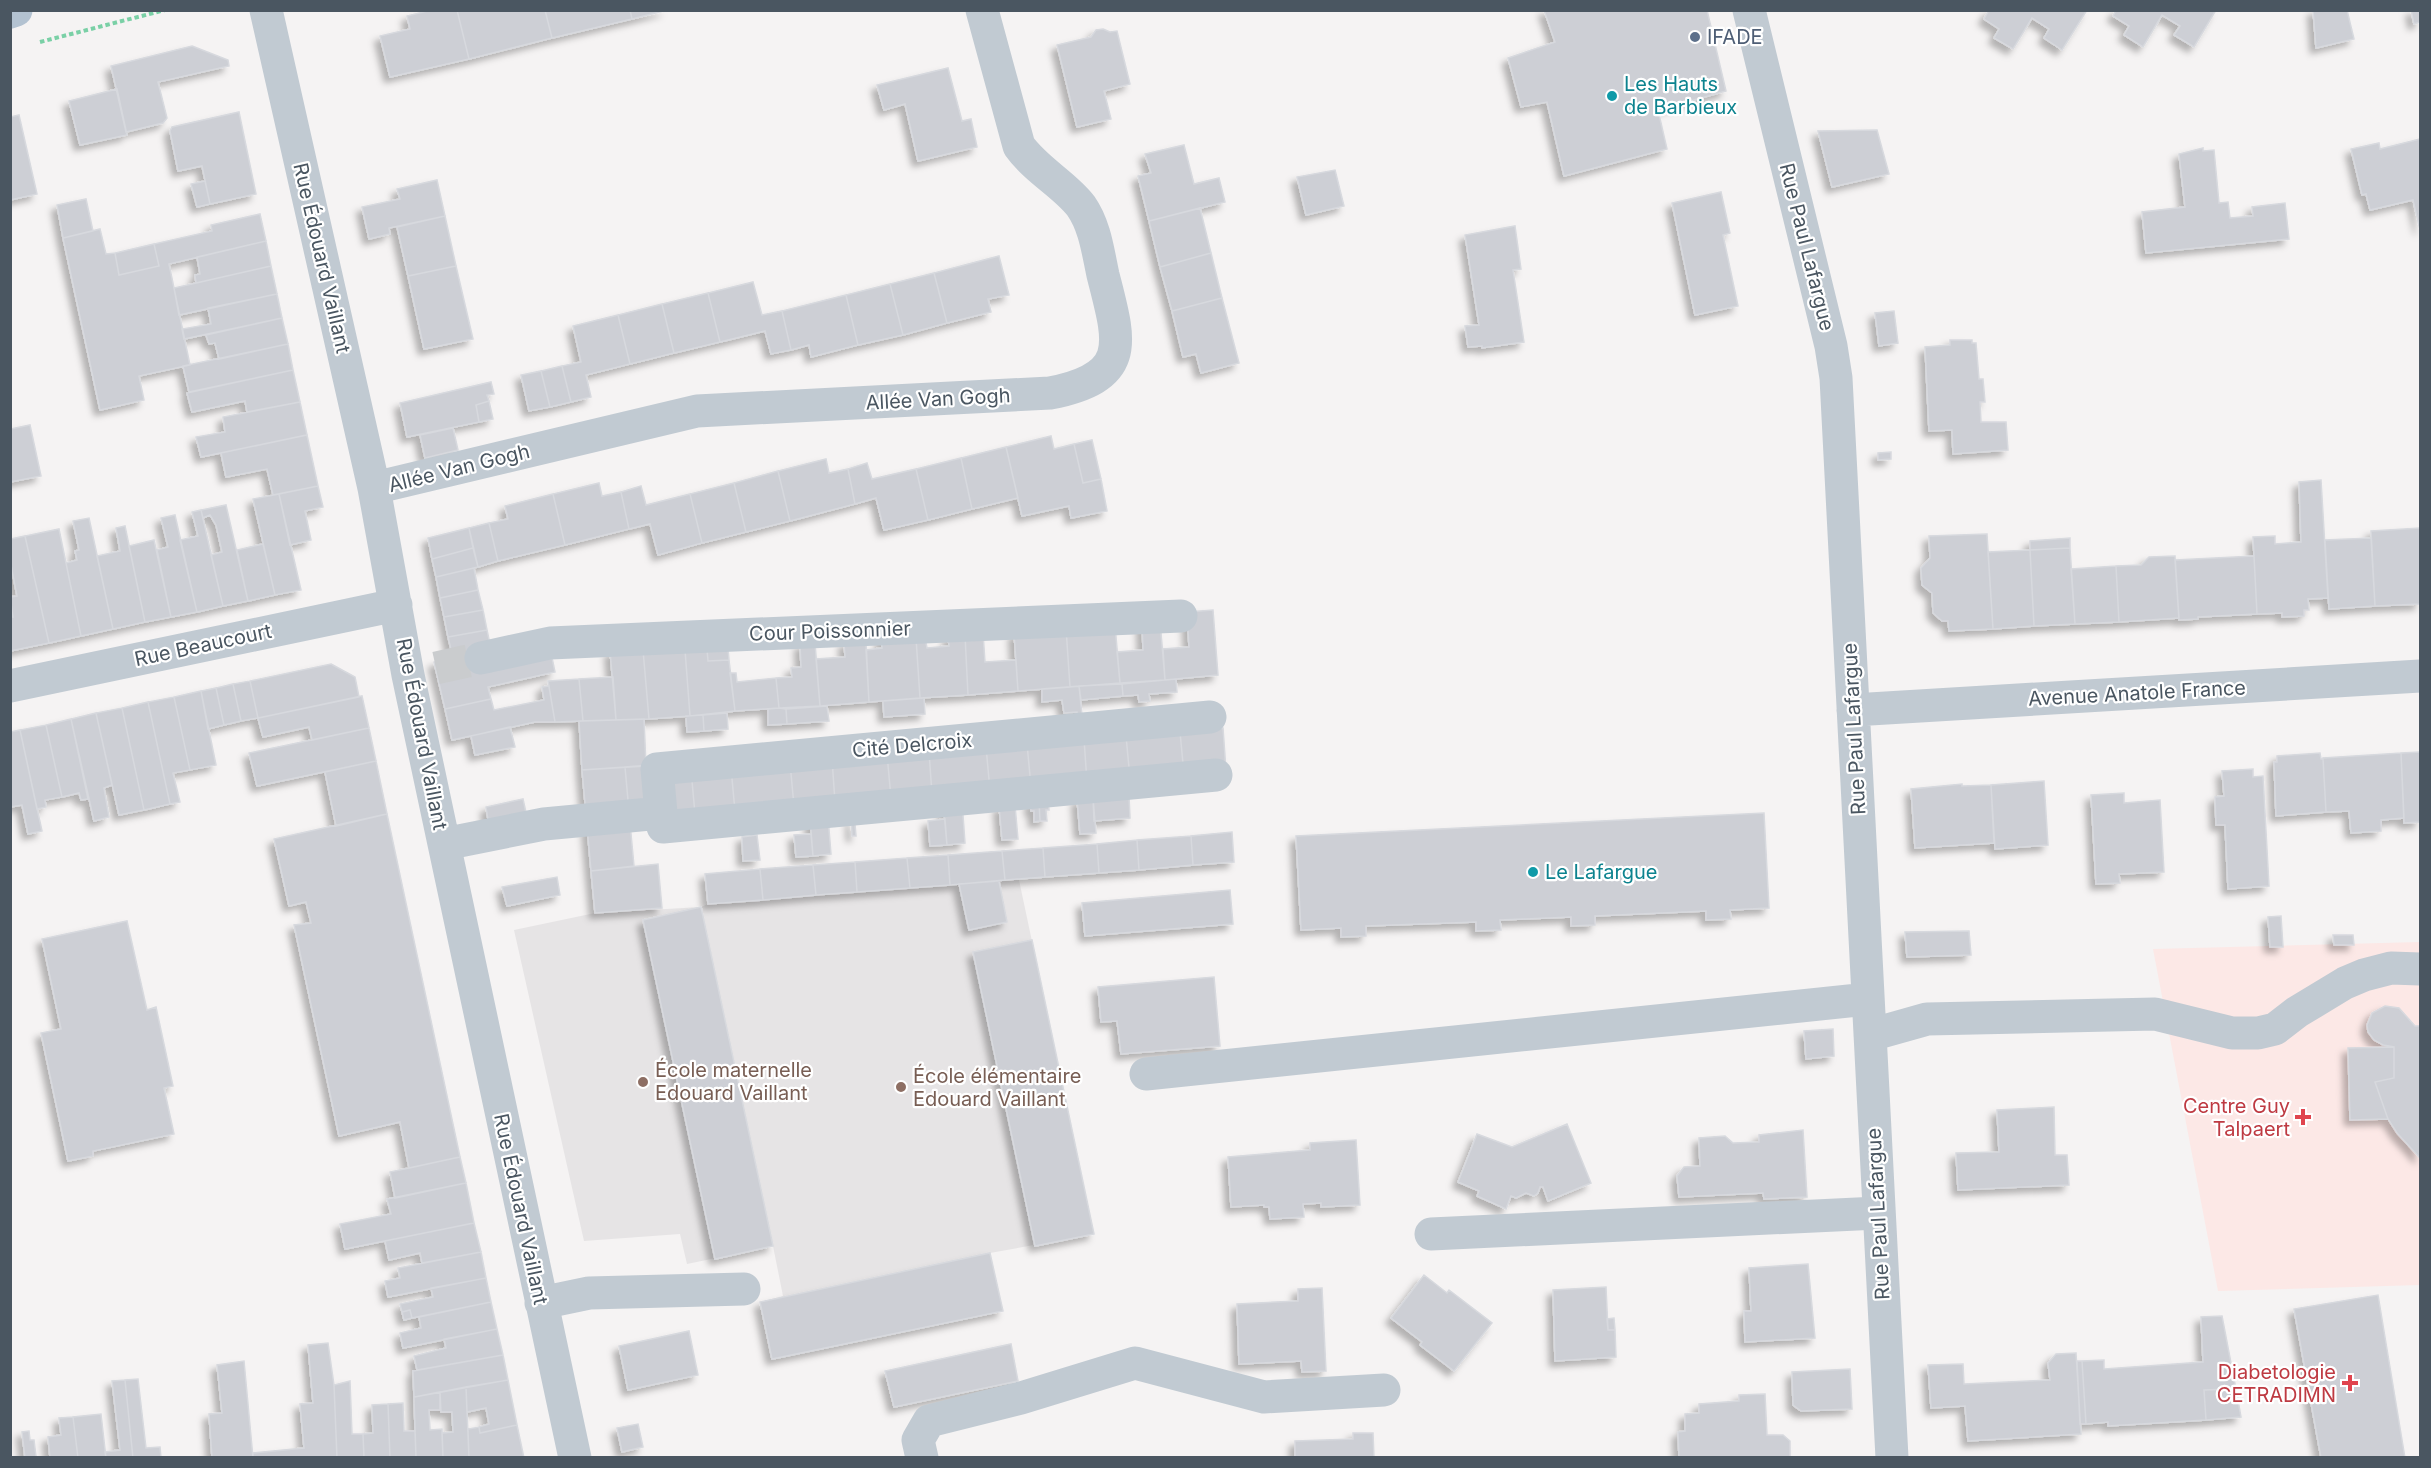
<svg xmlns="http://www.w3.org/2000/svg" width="2431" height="1468" viewBox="0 0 2431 1468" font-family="Inter,sans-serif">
<defs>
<filter id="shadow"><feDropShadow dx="-5.5" dy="5.5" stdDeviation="3" flood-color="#0004"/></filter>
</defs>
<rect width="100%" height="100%" fill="#f5f3f3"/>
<path fill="#e6e4e5" d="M1019,880L1094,1234L990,1253L1003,1311L772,1359L760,1302L783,1296L773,1246L687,1264L680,1234L584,1241L514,930L595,913L701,907L708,904Z"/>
<path fill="#fce8e6" d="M2420,942V1285L2218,1291L2153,949Z"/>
<path fill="#cdcfd5" stroke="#d7d9de" stroke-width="1.5" filter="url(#shadow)" d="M431,10H457L469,59L390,77L380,36L410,29L407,16Z
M457,10H545L552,38L469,59Z
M545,10H630L632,19L552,38Z
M630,10H667L632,19Z
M1544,10H1707L1726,91L1658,110L1667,149L1564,176L1547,102L1521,107L1508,58L1555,42Z
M1989,10H2087L2062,50L2044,38L2049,29L2032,18L2013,49L1994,38L1999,29L1984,19Z
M2116,10H2216L2194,47L2174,35L2180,26L2162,15L2143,47L2124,35L2129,26L2113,16Z
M2313,10H2347L2354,39L2316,48Z
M2411,10H2420V22L2414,24Z
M1103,29L1110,32L1117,31L1130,84L1104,91L1111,119L1077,127L1057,45L1091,37L1096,30Z
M192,46L228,60L229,66L158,82L167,118L163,123L126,132L111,66Z
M948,68L962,121L971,119L977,147L918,161L905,104L884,110L877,85Z
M117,89L127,135L80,145L69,101Z
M239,112L256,194L210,204L202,166L178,171L170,131L172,127Z
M19,115L37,194L10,200V117Z
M1877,130L1889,174L1832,187L1818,131Z
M2420,139V230L2413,200L2370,210L2366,194L2362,195L2351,149L2379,143L2380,149Z
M1184,145L1194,184L1219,178L1225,202L1149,221L1138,176L1151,173L1145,154Z
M2203,148V151L2214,150L2219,203L2228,202L2230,218L2253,216L2252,207L2285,203L2289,239L2146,253L2142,212L2185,207L2179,154Z
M1335,170L1344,206L1306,215L1297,177Z
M437,180L445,216L389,228L390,234L369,239L362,207L400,199L397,189Z
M205,181L210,204L197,207L191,184Z
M1721,192L1730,233L1723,235L1738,306L1695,315L1672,203Z
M86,199L93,231L63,238L57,205Z
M1200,208L1211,253L1160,267L1149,221Z
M260,214L266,241L169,264L190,365L139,376L144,400L100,410L63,238L100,229L106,254L115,253L119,275L159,266L154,244L212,231L211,225Z
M445,216L456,266L408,276L397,227Z
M1515,226L1521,269L1513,270L1524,342L1482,348V346L1468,347L1465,326L1479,325L1465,235Z
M266,241L271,266L196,283L195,275L200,274L197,257Z
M154,244L159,266L119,275L115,253Z
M1211,253L1222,298L1172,311L1160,267Z
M999,256L1009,295L988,299L991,312L947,323L934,273Z
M271,266L277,294L179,315L174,288Z
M456,266L473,339L424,349L408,276Z
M934,273L947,323L903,335L890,284Z
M753,282L762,315L782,311L791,350L771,354L765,331L720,342L708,293Z
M890,284L903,335L858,345L846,295Z
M708,293L720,342L674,353L662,304Z
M277,294L282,318L184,339L182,329L211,324L208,308Z
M846,295L858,345L811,357L809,345L791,350L782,311Z
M1222,298L1239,363L1201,373L1196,354L1183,357L1172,311Z
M662,304L674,353L630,364L618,315Z
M1894,311L1898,343L1879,346L1875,313Z
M618,315L630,364L586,375L591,397L571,402L562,366L581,362L573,326Z
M282,318L288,344L219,359L215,343L209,344L206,335Z
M1950,340H1972V343H1976L1979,379H1983L1985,402H1980L1981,422H2006L2008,450L1953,454L1952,430L1929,431L1925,347L1950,345Z
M288,344L293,370L189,392L183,366Z
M562,366L571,402L550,407L541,371Z
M293,370L300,402L247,412L245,401L192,412L187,393Z
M541,371L550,407L529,411L521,375Z
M491,382L494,394L487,395L489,401L476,405L479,422L407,437L400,403Z
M489,401L493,419L479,422L476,405Z
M300,402L307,435L201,457L196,437L225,432L223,417Z
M30,425L41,476L10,482V429Z
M453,428L458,450L425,458L420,435Z
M307,435L318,486L273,495L267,469L226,477L221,453Z
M1051,436L1054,449L1074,444L1083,483L1101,479L1107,511L1071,518L1069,506L1022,516L1006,447Z
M1092,440L1101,479L1083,483L1074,444Z
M1006,447L1018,498L972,509L961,458Z
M1891,452V459L1878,460V453Z
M961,458L972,509L928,520L916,469Z
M826,459L829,473L848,469L855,504L790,521L778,471Z
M867,463L872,479L916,469L928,520L884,530L876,498L855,504L848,469Z
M778,471L790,521L746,532L734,483Z
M2321,480L2328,598L2308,599L2309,610H2304V616L2282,617V613L2257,614L2253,537L2275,536V544L2301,542L2299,482Z
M599,483L602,496L621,492L629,529L565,545L553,494Z
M734,483L746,532L702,543L690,494Z
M318,486L323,507L305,511L311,540L290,545L279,494Z
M641,486L646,505L690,494L702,543L658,555L650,524L629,529L621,492Z
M279,494L301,590L275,595L253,499Z
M553,494L565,545L498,561L489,523L508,519L505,506Z
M226,505L248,601L223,606L211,555L222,552L216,525L210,515L203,518L201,510Z
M201,510L223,606L197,612L180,540L198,536L192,512Z
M175,515L197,612L171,617L157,550L168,547L161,518Z
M89,518L113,629L81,636L66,563L77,560L75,551L79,550L73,521Z
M489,523L498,561L478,567L469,528Z
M125,526L145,622L113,629L97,556L120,551L116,528Z
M469,528L473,548L432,559L428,538Z
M2420,528V604L2375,606L2371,531Z
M59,529L81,636L49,643L25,536Z
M1987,534L1993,629L1949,631L1948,621H1942L1933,613L1932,593L1922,585L1921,568L1930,558L1929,536Z
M25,536L49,643L10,651V617H13L10,597L17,596L10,560V539Z
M2070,538V548L2030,550V541Z
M2371,538L2375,606L2329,609L2325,540Z
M154,540L171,617L145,622L129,546Z
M263,544L275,595L248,601L237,550Z
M473,548L478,567L436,577L432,559Z
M2070,548L2075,624L2034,626L2030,550Z
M2030,550L2034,626L1993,629L1988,552Z
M2175,556L2179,618L2119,622L2116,566L2141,565L2149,557Z
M2254,556L2257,614L2198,617V619L2179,620L2175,560Z
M2116,566L2119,622L2075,624L2071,569Z
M474,568L478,590L440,598L436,577Z
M478,590L483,610L444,617L440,598Z
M483,610L487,630L448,637L444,617Z
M1213,610L1218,675L1165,680L1163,649L1189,647L1187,612Z
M1160,621L1165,680L1120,683L1117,652L1143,650L1142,622Z
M1115,625L1120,683L1070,687L1066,628Z
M1066,628L1070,687L1018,691L1014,633Z
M487,630L491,649L453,658L448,637Z
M983,633L985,662L1016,660L1018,691L968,695L965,635Z
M965,635L968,695L920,698L916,638L925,637L927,648L949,646L948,636Z
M881,636L916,638L920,698L869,702L866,650L882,648Z
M866,641L869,702L820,706L816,659L845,657L844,642Z
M815,643L820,706L779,708L776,678L792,677L791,668L801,667L800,644Z
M550,648L555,672L488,687L491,699L445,709L434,662L480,652Z
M728,648L729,660L708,661L707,649Z
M707,649L708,661L729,660L735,711L690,716L685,650Z
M643,650H685L690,716L649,719Z
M643,650L649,719L616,720L610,651Z
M331,664L355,677L359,697L258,718L250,681Z
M730,673H736L737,682L776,678L779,708L735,711Z
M613,677L616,720L583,721L579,679Z
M579,679L583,721L555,722L548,681Z
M1176,679L1177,692L1149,694L1150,701L1139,702L1138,695L1123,696L1122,684Z
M250,681L258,718L241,721L233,684Z
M233,684L241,721L224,725L216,688Z
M1122,684L1123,696L1081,700L1079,686Z
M549,686L555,722H535L452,740L445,709L491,699L494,710L544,700L542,687Z
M1079,686L1083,725H1078L1077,712L1064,713L1062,700L1042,702V689Z
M216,688L224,725L208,729L201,691Z
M201,691L216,765L190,770L174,697Z
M362,696L369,728L312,740L309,727L263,737L258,718Z
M174,697L190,770L173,773L180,802L170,804L148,702Z
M924,698L925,714L884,717L883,701Z
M148,702L170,804L144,810L122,708Z
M827,706L829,721L787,724L786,709Z
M122,708L144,810L119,815L96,713Z
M779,708L786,709L787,724L768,725V709Z
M96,713L112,785L104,788L109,817L94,821L71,719Z
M727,713L728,729L704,731L703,715Z
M703,715L704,731L687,732L686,716Z
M71,719L88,799L81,800L79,793L62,797L46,725Z
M644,719L646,766L582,770L579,721Z
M46,725L62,797L45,800L46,807L37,809L20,730Z
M510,727L515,747L475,755L471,736Z
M369,728L376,761L257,786L249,753Z
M1223,728L1226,770L1184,774L1180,732Z
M20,730L42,831L28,834L22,805L10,807V732Z
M1180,732L1184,774L1130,778L1126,736Z
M1126,736L1130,778L1087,782L1084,739Z
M1084,739L1087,782L1031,786L1027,744Z
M1027,744L1031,786L990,790L986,747Z
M986,747L990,790L932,794L929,752Z
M929,752L932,794L891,798L887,754Z
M2420,752V822L2404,823L2401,753Z
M2320,753L2321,759H2323L2326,812L2276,816L2274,762H2277V756Z
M2401,753L2404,818L2381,820V831L2351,833L2349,811L2326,812L2323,758Z
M887,754L891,798L835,802L832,759Z
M832,759L835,802L794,806L790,763Z
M376,761L387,814L336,826L325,772Z
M790,763L794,806L735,811L731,768Z
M650,765L652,806L629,811L625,767Z
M625,767L629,811L586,814L582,770Z
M731,768L735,811L695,814L691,770Z
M2253,769V777L2263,776L2269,886L2228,889L2225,825H2216L2215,797L2224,796L2222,771Z
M691,770L695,814L670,816L666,773Z
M2044,781L2048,845L1995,849L1991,785Z
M1962,784V786L1991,785L1994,843L1915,848L1911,789Z
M2124,793V803L2160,800L2164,872L2119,874L2120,883L2096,884L2091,795Z
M1129,795L1130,818L1094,821L1093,798Z
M1093,798L1096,833L1080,834L1077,799Z
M523,799L527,817L489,826L486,807Z
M1048,800L1049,810H1046L1047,821H1040L1039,801Z
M962,801L965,843L947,845L943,802Z
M1030,801H1039L1040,821L1034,822V811H1031Z
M1015,805L1018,839L1002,840L999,806Z
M1764,813L1769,908L1730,910L1731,919L1706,920V911L1595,916V925L1571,926V917L1500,920L1501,930L1476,931V922L1366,926V936L1341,937V928L1301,930L1296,836Z
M387,814L460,1157L409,1168L400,1122L339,1136L294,925L311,923L306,902L289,906L274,839Z
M851,815L855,824L856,836H852Z
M828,817L831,854L813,856L810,818Z
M945,819L947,845L930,846L928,821Z
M630,823L634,866L591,871L587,826Z
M1232,832L1234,862L1193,865L1191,836Z
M811,834L813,856L796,857L794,835Z
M757,835L760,860L743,861L742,837Z
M1191,836L1193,865L1139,870L1137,840Z
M1137,840L1139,870L1099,873L1097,844Z
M1097,844L1099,873L1045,877L1043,848Z
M1043,848L1045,877L1005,880L1002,851Z
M1002,851L1005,880L950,885L948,855Z
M948,855L950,885L910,888L907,858Z
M907,858L910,888L857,892L855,862Z
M855,862L857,892L816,895L813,865Z
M658,864L662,908L595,913L591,871Z
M813,865L816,895L763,900L760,869Z
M760,869L763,900L708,904L705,874Z
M557,877L560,895L507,906L502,887Z
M999,881L1007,922L969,930L959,884Z
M1230,890L1233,924L1085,936L1082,903Z
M701,907L773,1246L715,1259L643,920Z
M2281,916L2283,947H2270L2268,917Z
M127,921L147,1010L156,1007L173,1086L164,1088L174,1134L93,1151V1156L68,1161L41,1033L61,1029L42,939Z
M1969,931L1971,955L1907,957L1905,932Z
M2333,935H2353L2354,945H2334Z
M1032,940L1094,1234L1035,1246L973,952Z
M1214,977L1220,1046L1121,1054L1117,1021L1101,1022L1098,987Z
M2385,1006L2399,1008L2415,1026H2420V1158L2397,1133L2388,1119L2375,1082L2394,1078V1047L2383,1045L2374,1040L2368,1032L2367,1025L2372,1013Z
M1833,1029L1834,1056L1806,1059L1804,1031Z
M2394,1047V1078L2375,1082L2388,1119L2350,1120L2348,1048Z
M2054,1107L2055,1155H2067L2069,1185L1958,1190L1956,1153L1999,1152L1997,1110Z
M1567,1124L1591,1183L1548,1201L1543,1187H1540L1538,1193L1534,1196L1526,1193L1516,1198L1511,1196L1506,1209L1477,1196L1479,1191L1458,1182L1477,1134L1512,1147Z
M1803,1130L1807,1197L1764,1199L1763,1193L1679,1197L1677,1176L1684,1167L1700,1166L1699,1138L1725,1136L1733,1143L1759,1142V1135Z
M1356,1140L1360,1205L1321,1207V1203L1303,1204L1304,1217L1270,1219L1269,1207H1264V1205L1231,1207L1228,1157L1310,1150V1143Z
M460,1157L466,1183L395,1198L390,1172Z
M466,1183L474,1223L345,1249L340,1224L391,1214L387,1199Z
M474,1223L481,1252L422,1263L420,1253L389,1260L385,1241Z
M481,1252L486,1278L388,1297L385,1281L400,1278L398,1268Z
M990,1253L1003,1311L772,1359L760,1302Z
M1808,1264L1815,1338L1745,1342L1744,1311H1751L1749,1268Z
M1424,1275L1447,1293L1449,1290L1492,1323L1454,1371L1420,1345L1422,1342L1391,1318Z
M486,1278L491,1302L412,1318L410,1310L402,1312L400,1304L433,1297L431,1288Z
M1606,1287L1608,1330H1615L1616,1357L1555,1361L1553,1290Z
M1322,1288L1326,1371L1302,1372L1301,1361L1239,1364L1237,1304L1298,1301V1289Z
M2378,1295L2405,1458H2321L2294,1309Z
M491,1302L497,1329L403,1348L400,1333L421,1328L419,1317Z
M410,1310L412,1318L404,1320L402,1312Z
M2222,1316L2236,1389L2204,1390L2206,1420L2108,1426V1422L2086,1424L2082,1361L2104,1360V1369L2203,1362L2201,1317Z
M1614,1318L1615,1330H1608L1607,1319Z
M497,1329L503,1355L417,1370L414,1356L446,1348L444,1339Z
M689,1331L698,1375L628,1390L619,1346Z
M328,1343L334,1385L337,1458H253V1453L304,1448L300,1404L313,1403L308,1345Z
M1011,1344L1018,1381L894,1407L885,1371Z
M2076,1353L2081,1434L1968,1441L1965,1406L1931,1408L1928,1365L1963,1364L1964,1384L2050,1380L2048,1363L2056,1354Z
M503,1355L508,1380L414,1397L413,1371Z
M244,1361L253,1458H212L209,1414L222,1413L217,1365Z
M2077,1361H2082L2086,1424H2080Z
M1850,1369L1852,1409L1801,1411L1793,1405L1792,1372Z
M138,1379L146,1448L160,1447L161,1458H133L125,1380Z
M125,1380L133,1458H106L105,1452L120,1450L112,1381Z
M508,1380L517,1425L480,1433L479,1427L489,1424L486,1408L467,1412L466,1387Z
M350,1381L352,1434H363L364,1458H337L334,1385Z
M466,1387L469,1458H443L442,1433L453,1432L452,1412H441L440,1392Z
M2236,1389L2241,1417L2206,1420L2204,1390Z
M440,1392V1410H429L430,1430L442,1429L443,1458H416L414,1397Z
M1765,1394L1767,1435H1783L1790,1441V1458H1679L1678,1432L1685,1431V1414L1699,1413V1404L1739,1401V1395Z
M403,1403L404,1431H415L416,1458H390L388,1404Z
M388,1404L390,1458H364L363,1434L373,1433L372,1405Z
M101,1414L106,1458H78L73,1417Z
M73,1417L78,1458H50L48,1437L61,1435L59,1418Z
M638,1424L643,1447L622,1452L617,1428Z
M517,1425L524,1458H469L468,1429L479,1427L480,1433Z
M29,1431L30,1440H34L36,1456L39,1458H25L22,1432Z
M1353,1433H1373L1374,1458H1295V1441L1353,1439Z"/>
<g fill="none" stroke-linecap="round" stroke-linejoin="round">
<path stroke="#caccce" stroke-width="33" stroke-dasharray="33 16" stroke-linecap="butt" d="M436,668L481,658"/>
<path stroke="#7ad0a6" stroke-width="4" stroke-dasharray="4.5 3" stroke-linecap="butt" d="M40,42L165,10"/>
<path stroke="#c1cad2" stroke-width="33" d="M266,10L374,488L408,675L575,1458
M1749,10L1831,346L1836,378L1892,1458
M374,488L697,411L1050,393C1133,377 1120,342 1103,275C1098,252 1095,226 1081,206C1064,184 1037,171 1019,146L982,10
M481,658L550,643L1181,616
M10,686L396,605
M1853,710L2420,676
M661,813L657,769L1210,717
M444,844L544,824L661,813L663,827L1216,775
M1870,1035L1927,1019L2155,1014L2232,1033H2258L2275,1029L2297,1012L2345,983L2364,975L2391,968L2420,969
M1146,1074L1868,999
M1431,1234L1878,1213
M541,1303L589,1293L744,1289
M922,1458L918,1440L929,1421L1021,1398L1135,1363L1264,1397L1384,1390"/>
<path stroke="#b3c2d1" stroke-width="33" d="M10,12L16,10"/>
</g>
<circle fill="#5c6f8a" stroke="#fff" stroke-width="2" cx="1695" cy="37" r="6"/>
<g fill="#0f9aa8" stroke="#fff" stroke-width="2">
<circle cx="1612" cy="96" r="6"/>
<circle cx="1533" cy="872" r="6"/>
</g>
<g fill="#8d6e63" stroke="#fff" stroke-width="2">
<circle cx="643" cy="1082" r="6"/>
<circle cx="901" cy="1087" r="6"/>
</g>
<g fill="#e0444e" stroke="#fff" stroke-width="2">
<path d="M2300 1108h6v6h6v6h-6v6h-6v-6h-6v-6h6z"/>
<path d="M2347 1374h6v6h6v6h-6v6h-6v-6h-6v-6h6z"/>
</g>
<g text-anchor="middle" stroke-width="4.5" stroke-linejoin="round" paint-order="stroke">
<g font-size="20" fill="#4e5e75" stroke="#fff" text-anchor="start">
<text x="1707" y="44">IFADE</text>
</g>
<g font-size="20" fill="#0d838f" stroke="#fff" text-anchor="start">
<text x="1624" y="91">Les Hauts<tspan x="1624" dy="23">de Barbieux</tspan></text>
<text x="1545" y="879">Le Lafargue</text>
</g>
<g font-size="20" fill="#4a5661" stroke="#fff">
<text transform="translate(1807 247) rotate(76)" y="7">Rue Paul Lafargue</text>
<text transform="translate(322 258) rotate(77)" y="7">Rue Édouard Vaillant</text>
<text transform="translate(938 399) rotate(-3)" y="7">Allée Van Gogh</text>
<text transform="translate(459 468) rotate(-14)" y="7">Allée Van Gogh</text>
<text transform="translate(830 631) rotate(-2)" y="7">Cour Poissonnier</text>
<text transform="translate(203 645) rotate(-12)" y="7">Rue Beaucourt</text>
<text transform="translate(2137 693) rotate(-3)" y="7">Avenue Anatole France</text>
<text transform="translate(1854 729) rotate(-93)" y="7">Rue Paul Lafargue</text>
<text transform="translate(422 734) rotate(79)" y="7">Rue Édouard Vaillant</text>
<text transform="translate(912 745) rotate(-5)" y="7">Cité Delcroix</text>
<text transform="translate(521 1209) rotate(78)" y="7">Rue Édouard Vaillant</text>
<text transform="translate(1878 1214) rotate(-93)" y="7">Rue Paul Lafargue</text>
</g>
<g font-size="20" fill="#785e54" stroke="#fff" text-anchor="start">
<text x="655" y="1077">École maternelle<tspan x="655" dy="23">Edouard Vaillant</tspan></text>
<text x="913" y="1083">École élémentaire<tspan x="913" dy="23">Edouard Vaillant</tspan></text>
</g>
<g font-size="20" fill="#be3a42" stroke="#fff" text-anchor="end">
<text x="2290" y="1113">Centre Guy<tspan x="2290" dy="23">Talpaert</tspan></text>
<text x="2336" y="1379">Diabetologie<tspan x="2336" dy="23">CETRADIMN</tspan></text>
</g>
</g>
<rect width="2431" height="1468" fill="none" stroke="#4a5661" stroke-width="24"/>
</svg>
